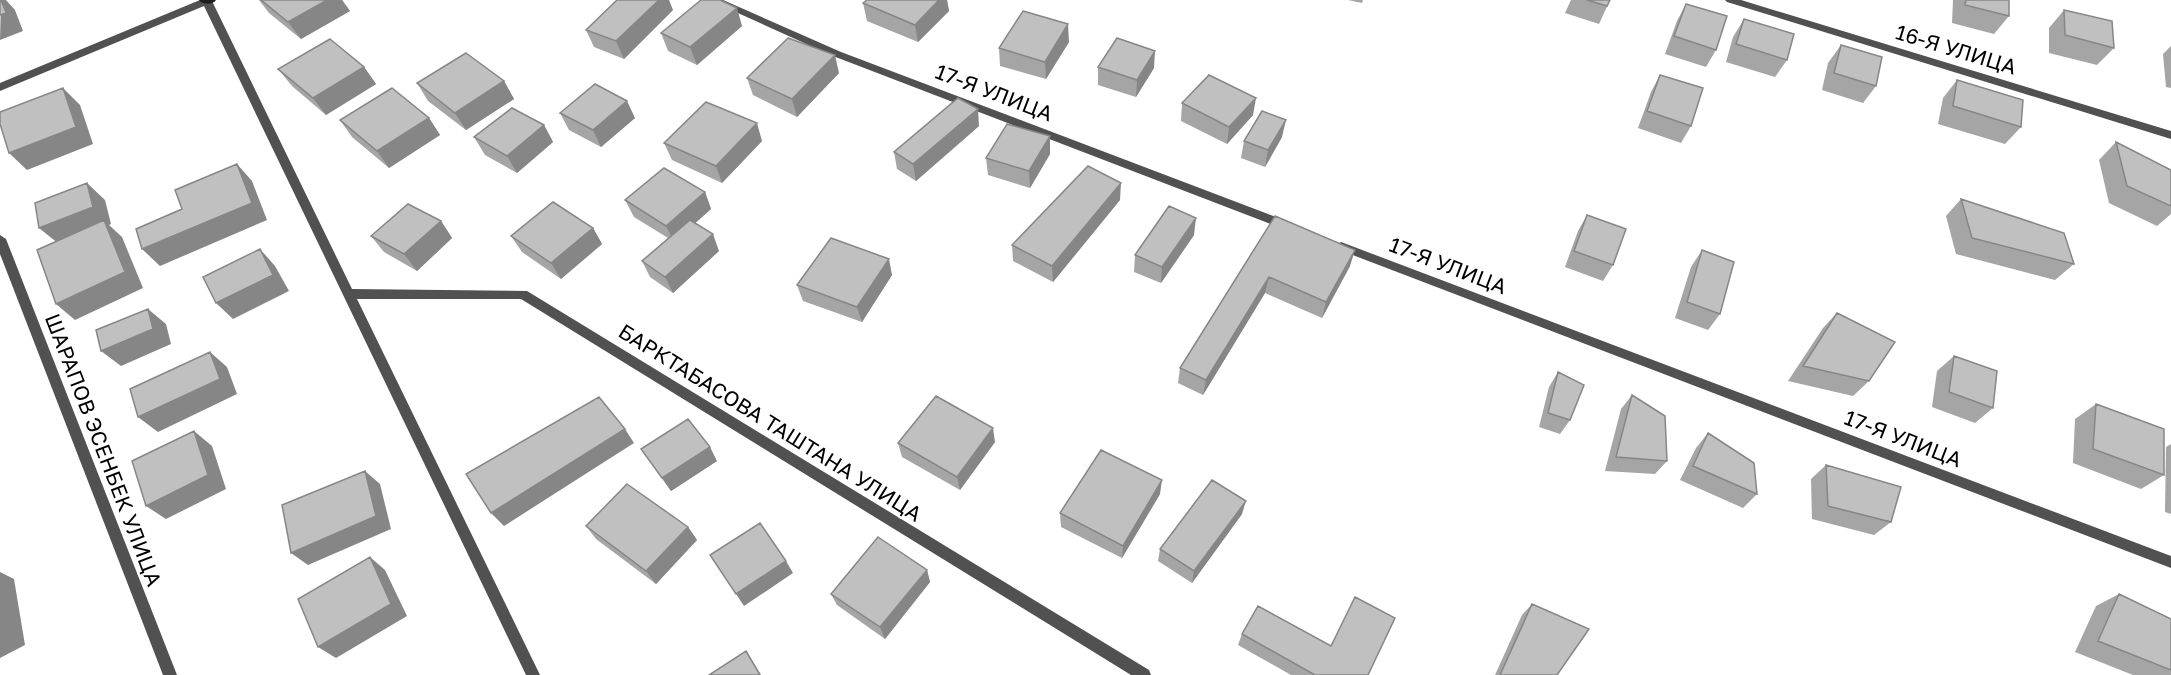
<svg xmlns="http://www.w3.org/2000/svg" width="2171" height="675" viewBox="0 0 2171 675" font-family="'Golos Text',sans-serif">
<rect width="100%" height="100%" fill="#fff"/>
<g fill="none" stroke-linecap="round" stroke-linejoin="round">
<path fill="#515151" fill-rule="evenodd" d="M200,0L212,1L352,289L527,291L1149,670L1151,675H1131L521,299H357L540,675H526L204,6L0,91V83Z
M709,0H723L841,52L1292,223L1294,226L1292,229H1284L833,56Z
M1725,0H1741L2171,131V139L1727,2Z
M0,235L6,239L177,675H163L0,254Z
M1341,242L2171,556V568L1337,249L1335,246Z"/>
<path fill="#1e1e1e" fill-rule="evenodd" d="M199,0H216C213,5 202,5 199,0Z"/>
</g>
<path fill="#a5a5a5" d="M259,0H342L350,11L301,39L269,13Z
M867,0H947L949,11L918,42L867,21L863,3Z
M1348,0H1363L1362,3Z
M1571,0H1610L1599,24L1565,13Z
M1953,0H2009V16L1994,34L1952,23Z
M1686,4L1716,50L1706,67L1665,54L1677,21Z
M673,10L624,59L594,47L586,30Z
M2064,10L2114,48L2097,65L2049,53V28Z
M1744,19L1787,60L1775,77L1726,62L1733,37Z
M742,26L697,65L668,51L661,33Z
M1069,42L1046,79L1000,66L999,48Z
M1841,45L1876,86L1863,103L1822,90L1828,63Z
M2171,46V88L2166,87L2163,54Z
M364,67L376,84L326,115L292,86L278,69Z
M1098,67L1154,68L1136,97L1098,85Z
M839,73L797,117L753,95L747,78Z
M1660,75L1691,126L1681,143L1638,128L1651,92Z
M1957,80L2021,127L2005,144L1938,124L1943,98Z
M504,81L514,99L466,130L428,101L417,83Z
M1182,103L1253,115L1227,144L1181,121Z
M560,113L635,118L601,147L569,130Z
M429,118L440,135L389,168L352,137L340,120Z
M544,125L553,142L517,173L485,155L474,137Z
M979,126L916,181L897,169L894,152Z
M1050,136V154L1030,188L988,175L986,158Z
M1282,137L1265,167L1241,158L1244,141Z
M762,141L722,183L672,160L664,143Z
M2116,142L2171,170V214L2157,226L2109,203L2099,160Z
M705,192L711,209L695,223L719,251L673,293L650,277L642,261L668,238L634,217L625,200Z
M1961,199L2074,264L2055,280L1956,254L1946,216Z
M1120,200L1053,282L1013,261L1012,245Z
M1587,215L1613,265L1603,281L1565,267L1578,231Z
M1275,216L1350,266L1322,318L1265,293L1203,395L1178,383L1180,368Z
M441,221L452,238L417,271L384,252L371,236Z
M593,228L602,244L561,279L522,252L511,236Z
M1194,235L1161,283L1134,272L1135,255Z
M1702,250L1720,314L1708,330L1675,318L1691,267Z
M892,275L862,322L803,301L797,285Z
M1837,313L1869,381L1853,396L1788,381L1823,328Z
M1954,356L1993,408L1975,423L1932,407L1937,371Z
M1558,372L1570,420L1560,434L1539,427L1549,387Z
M1632,395L1667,461L1655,474L1605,471L1621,409Z
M2096,404L2164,475L2141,489L2073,463L2075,419Z
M1708,433L1757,494L1743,508L1680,480L1696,448Z
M995,442L960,490L902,457L898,443Z
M2171,444V514L2165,512L2166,447Z
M641,449L717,461L671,491Z
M1826,465L1891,522L1874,535L1812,519L1811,479Z
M1160,494L1122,558L1061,527L1060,513Z
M1242,514L1192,583L1158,561L1160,549Z
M586,526L688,527L697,540L656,584L596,539Z
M927,570L930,582L885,639L837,605L831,594Z
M2119,594L2171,619V675H2133L2075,652L2096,606Z
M1532,604L1557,675H1495L1522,615Z
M1242,634L1331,646L1368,675H1291L1238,645Z"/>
<path fill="#868686" d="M1,0H6L15,10L23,31L0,40Z
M327,0H342L350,11L301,39L288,22Z
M659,0H669L673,10L624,59L616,41Z
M939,0H947L949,11L918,42L915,25Z
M737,8L742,26L697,65L690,47Z
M1068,24L1069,42L1046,79L1045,62Z
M1155,51L1154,68L1136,97L1137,80Z
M835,55L839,73L797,117L792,99Z
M364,67L376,84L326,115L313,98Z
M504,81L514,99L466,130L455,113Z
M63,88L80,105L93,144L27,170L9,153Z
M1256,98L1253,115L1227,144L1229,127Z
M627,101L635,118L601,147L593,130Z
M978,109L979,126L916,181L913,164Z
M429,118L440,135L389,168L377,151Z
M1286,120L1282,137L1265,167L1268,150Z
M757,123L762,141L722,183L716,166Z
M544,125L553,142L517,173L507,156Z
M1050,136V154L1030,188L1029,171Z
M237,164L252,181L267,220L160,266L142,249Z
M87,183L105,200L111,224L109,225L122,237L143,288L75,320L56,304L59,244L39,228Z
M1121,183L1120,200L1053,282L1052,266Z
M705,192L711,209L674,242L666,226Z
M1196,218L1194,235L1161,283L1162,267Z
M441,221L452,238L417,271L404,254Z
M593,228L602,244L561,279L551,263Z
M713,234L719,251L673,293L665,277Z
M260,249L275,266L289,291L233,319L216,303Z
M1355,250L1350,266L1322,318L1326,302Z
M889,259L892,275L862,322L857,307Z
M1269,277L1265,293L1203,395L1206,380Z
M148,309L166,324L171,344L121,366L101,351Z
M210,352L227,367L237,394L158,432L138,417Z
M993,428L995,442L960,490L957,477Z
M625,429L634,443L504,526L491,513Z
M194,431L212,446L226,489L166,519L146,506Z
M710,447L717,461L671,491L662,478Z
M365,471L380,484L391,529L308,565L291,553Z
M1162,480L1160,494L1122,558L1123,546Z
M1246,501L1242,514L1192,583L1194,571Z
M688,527L697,540L656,584L646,571Z
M370,557L385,570L407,616L336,658L318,647Z
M786,561L793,573L744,606L736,594Z
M927,570L930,582L885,639L880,627Z
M0,572L14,579L25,645L0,658Z
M746,651L753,662L761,675H760Z"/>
<path fill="#c0c0c0" stroke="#868686" stroke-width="1.5" d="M0,0H1L6,13L0,15Z
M261,0H327L288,22Z
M617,0H659L616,41L586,30Z
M701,0H720L737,8L690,47L661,33Z
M867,0H939L915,25L863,3Z
M1587,0H1610L1607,6Z
M1966,0H2009V16L1965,5Z
M1686,4L1727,16L1716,50L1674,36Z
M2064,10L2112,21L2114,48L2065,35Z
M1023,11L1068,24L1045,62L999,48Z
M1744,19L1794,34L1787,60L1736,44Z
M788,38L835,55L792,99L747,78Z
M1117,38L1155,51L1137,80L1098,67Z
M330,39L364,67L313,98L278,69Z
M1841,45L1882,57L1876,86L1834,73Z
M466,53L504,81L455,113L417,83Z
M1209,75L1256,98L1229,127L1182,103Z
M1660,75L1703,88L1691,126L1647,111Z
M1957,80L2023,100L2021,127L1953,106Z
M595,84L627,101L593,130L560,113Z
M63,88L76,127L9,153L0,124V112Z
M392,88L429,118L377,151L340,120Z
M958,98L978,109L913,164L894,152Z
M706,102L757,123L716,166L664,143Z
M512,108L544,125L507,156L474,137Z
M1262,111L1286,120L1268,150L1244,141Z
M1007,124L1050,136L1029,171L986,158Z
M2116,142L2171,170V206L2127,186Z
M237,164L252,203L142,249L136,229L182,209L175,190Z
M1088,166L1121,183L1052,266L1012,245Z
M664,168L705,192L666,226L625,200Z
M87,183L93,207L39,228L35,203Z
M1961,199L2064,233L2074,264L1972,238Z
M553,202L593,228L551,263L511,236Z
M408,204L441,221L404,254L371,236Z
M1169,206L1196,218L1162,267L1135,255Z
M1587,215L1626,229L1613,265L1574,251Z
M1275,216L1355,250L1326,302L1269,277L1206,380L1180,368Z
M104,220L125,272L56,304L37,250Z
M690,220L713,234L665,277L642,261Z
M831,238L889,259L857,307L797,285Z
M260,249L273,275L216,303L203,277Z
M1702,250L1734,262L1720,314L1687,302Z
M148,309L153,329L101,351L96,330Z
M1837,313L1895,342L1869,381L1803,366Z
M210,352L220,379L138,417L130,389Z
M1954,356L1997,371L1993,408L1949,392Z
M1558,372L1584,385L1570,420L1548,413Z
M1632,395L1665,416L1667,461L1616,457Z
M936,396L993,428L957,477L898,443Z
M599,397L625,429L491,513L466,474Z
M2096,404L2164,429V475L2093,449Z
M688,419L710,447L662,478L641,449Z
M194,431L208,475L146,506L132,461Z
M1708,433L1754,463L1757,494L1693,466Z
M1101,450L1162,480L1123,546L1060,513Z
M1826,465L1901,487L1891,522L1828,506Z
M365,471L376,516L291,553L282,505Z
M1212,480L1246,501L1194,571L1160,549Z
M627,484L688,527L646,571L586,526Z
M760,523L786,561L736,594L710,555Z
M878,537L927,570L880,627L831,594Z
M370,557L391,604L318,647L298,599Z
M2119,594L2171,619V670L2098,641Z
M1355,597L1395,618L1368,675H1315L1242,634L1258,606L1331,646Z
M1532,604L1589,629L1557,675H1500Z
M746,651L760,675H709Z"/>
<g text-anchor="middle" stroke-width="4.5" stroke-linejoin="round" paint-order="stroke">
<g font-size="21" fill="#000" stroke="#fff">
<text transform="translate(1956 50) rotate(17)" y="7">16-Я УЛИЦА</text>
<text transform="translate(994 93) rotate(21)" y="7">17-Я УЛИЦА</text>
<text transform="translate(1448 266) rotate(21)" y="7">17-Я УЛИЦА</text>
<text transform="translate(770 423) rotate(32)" y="7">БАРКТАБАСОВА ТАШТАНА УЛИЦА</text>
<text transform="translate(1903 439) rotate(21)" y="7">17-Я УЛИЦА</text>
<text transform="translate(103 450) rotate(69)" y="7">ШАРАПОВ ЭСЕНБЕК УЛИЦА</text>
</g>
</g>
</svg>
